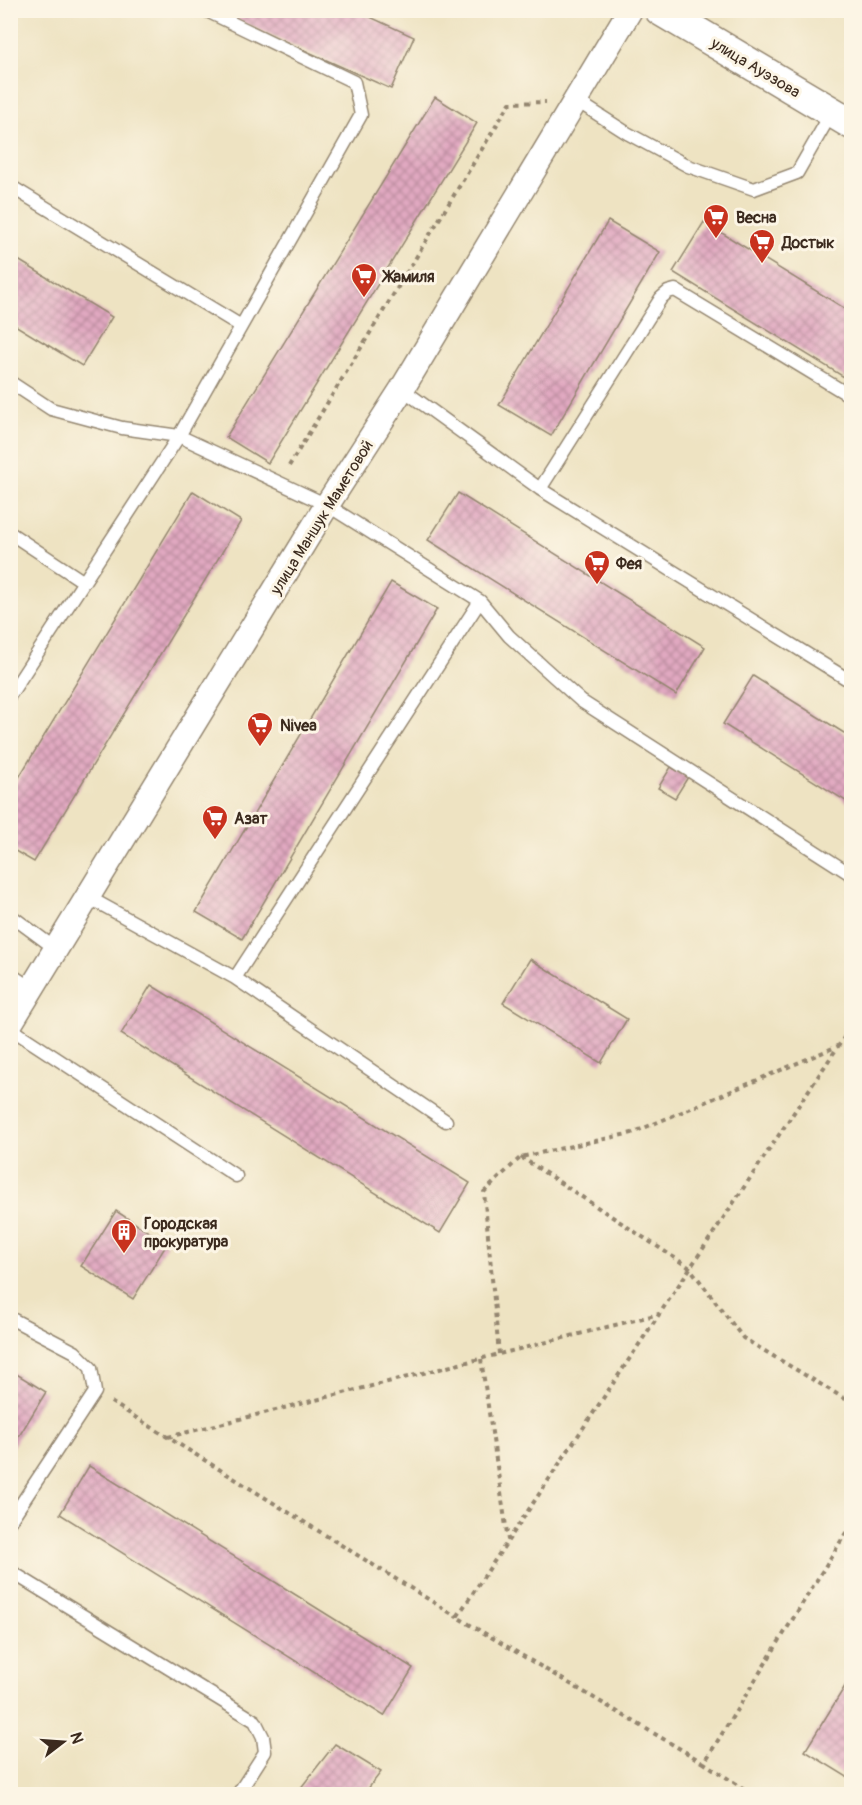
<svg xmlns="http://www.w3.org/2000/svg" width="862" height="1805" viewBox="0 0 862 1805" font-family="Pangolin,sans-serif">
<defs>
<pattern id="building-cross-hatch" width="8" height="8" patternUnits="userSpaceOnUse" patternTransform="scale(1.5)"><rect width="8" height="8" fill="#e1a9c1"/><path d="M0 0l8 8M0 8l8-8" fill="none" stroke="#b88a9c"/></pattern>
</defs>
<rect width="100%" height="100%" fill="#fcf5e5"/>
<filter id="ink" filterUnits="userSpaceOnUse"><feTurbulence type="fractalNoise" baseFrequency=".0167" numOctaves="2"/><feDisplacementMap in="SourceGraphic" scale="12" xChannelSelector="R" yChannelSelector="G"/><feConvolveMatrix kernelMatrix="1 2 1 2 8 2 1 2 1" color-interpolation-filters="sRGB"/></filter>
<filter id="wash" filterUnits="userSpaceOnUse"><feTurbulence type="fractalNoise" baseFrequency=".008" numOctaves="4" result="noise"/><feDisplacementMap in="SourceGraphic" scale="24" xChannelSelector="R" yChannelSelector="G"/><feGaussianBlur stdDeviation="1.35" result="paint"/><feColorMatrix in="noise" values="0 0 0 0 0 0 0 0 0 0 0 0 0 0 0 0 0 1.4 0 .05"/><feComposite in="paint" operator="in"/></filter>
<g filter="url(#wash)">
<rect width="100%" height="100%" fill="#eee3c2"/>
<g id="blocks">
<path fill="url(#building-cross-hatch)" d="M215,10H355L414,37L391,89Z
M435,97L477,123L268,463L226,437Z
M608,221L660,252L551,436L499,405Z
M704,222L852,313V382L673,272Z
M10,255L112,317L82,366L10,322Z
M193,491L241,521L34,862L10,848V792Z
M458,493L705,647L676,695L428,540Z
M391,582L437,609L242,939L196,912Z
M753,676L852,738V805L723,724Z
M671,767L688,777L675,798L658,788Z
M530,959L627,1019L601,1063L503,1003Z
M151,985L470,1183L440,1233L121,1034Z
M116,1211L167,1244L133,1299L81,1266Z
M10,1370L46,1392L10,1451Z
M89,1466L413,1668L384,1716L60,1514Z
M852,1675V1780L805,1751Z
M335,1744L381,1772L364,1794H296Z"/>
</g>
</g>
<g filter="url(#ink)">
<use href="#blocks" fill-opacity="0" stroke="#948670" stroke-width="1.5"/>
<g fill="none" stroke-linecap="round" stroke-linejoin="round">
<defs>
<path id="service" d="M577,101L627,133L688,166L754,189L797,173L832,112
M10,186L241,326
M10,382L51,409L122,428L179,436L327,505L480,601L509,636L581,701L852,875
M402,389L540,489L852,682
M540,489L661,298L668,292L675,290L852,397
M10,533L84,582
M10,695L179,436L361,115L354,82L205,10
M88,897L235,978L480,601
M10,915L56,949
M10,974L32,989
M235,978L446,1121
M10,1028L236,1176
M10,1318L75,1352L91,1368L95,1392L10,1521
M10,1571L255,1721L263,1737L265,1752L238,1794"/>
<path id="minor" d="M10,1024L327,505L402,389L630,10"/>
<path id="tertiary" d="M660,10L852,124"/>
</defs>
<use href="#service" stroke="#948670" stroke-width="15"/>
<use href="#minor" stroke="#948670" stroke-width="27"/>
<use href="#tertiary" stroke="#948670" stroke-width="33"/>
<path stroke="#948670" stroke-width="4" stroke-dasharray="4.5 4.5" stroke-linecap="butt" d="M289,466L510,103L546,102
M521,1157L690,1268L743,1338L852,1403
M499,1354L484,1192L521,1157L632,1133L838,1046
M481,1359L508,1540
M111,1402L457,1617
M168,1437L659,1314
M704,1763L457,1617L851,1027
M752,1794L704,1763L852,1523"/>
<use href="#service" stroke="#fff" stroke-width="12"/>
<use href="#minor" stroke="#fff" stroke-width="24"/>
<use href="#tertiary" stroke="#fff" stroke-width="30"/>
</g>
</g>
<defs>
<symbol id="supermarket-pin" viewBox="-11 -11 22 30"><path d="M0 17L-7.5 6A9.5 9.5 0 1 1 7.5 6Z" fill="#c8321e" stroke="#fcf5e5"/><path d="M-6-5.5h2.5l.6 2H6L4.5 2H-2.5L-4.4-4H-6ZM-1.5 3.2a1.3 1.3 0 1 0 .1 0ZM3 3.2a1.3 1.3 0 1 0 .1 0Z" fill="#fff"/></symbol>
<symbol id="building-pin" viewBox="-11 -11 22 30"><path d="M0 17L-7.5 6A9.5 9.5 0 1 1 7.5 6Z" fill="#c8321e" stroke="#fcf5e5"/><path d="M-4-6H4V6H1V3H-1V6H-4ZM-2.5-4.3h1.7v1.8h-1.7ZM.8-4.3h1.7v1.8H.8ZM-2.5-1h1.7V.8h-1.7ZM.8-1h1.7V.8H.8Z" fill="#fff"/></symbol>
</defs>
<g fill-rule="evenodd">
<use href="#supermarket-pin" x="701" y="202" width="30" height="40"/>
<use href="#supermarket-pin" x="747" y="227" width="30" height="40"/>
<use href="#supermarket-pin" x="349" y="261" width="30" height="40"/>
<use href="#supermarket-pin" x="582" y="548" width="30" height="40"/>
<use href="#supermarket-pin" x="245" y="710" width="30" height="40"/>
<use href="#supermarket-pin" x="200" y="803" width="30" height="40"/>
<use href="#building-pin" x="109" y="1217" width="30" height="40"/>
</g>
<g text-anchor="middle" stroke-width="6" stroke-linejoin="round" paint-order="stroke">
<g font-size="16" fill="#3b2a1e" stroke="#fcf5e5">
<text transform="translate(756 67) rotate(31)" y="6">улица Ауэзова</text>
<text transform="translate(321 517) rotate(-58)" y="6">улица Маншук Маметовой</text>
</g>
<g font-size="16" font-weight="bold" fill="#3b2a1e" stroke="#fcf5e5" text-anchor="start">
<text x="736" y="223">Весна</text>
<text x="782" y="248">Достык</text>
<text x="384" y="282">Жамиля</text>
<text x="616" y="569">Фея</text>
<text x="280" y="731">Nivea</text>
<text x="234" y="824">Азат</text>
<text x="144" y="1229">Городская<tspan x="144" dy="18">прокуратура</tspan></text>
</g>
</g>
<rect width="862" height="1805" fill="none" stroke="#fcf5e5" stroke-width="36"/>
<g transform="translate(63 1742) rotate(73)" stroke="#fcf5e5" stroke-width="4.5" paint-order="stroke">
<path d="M0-4.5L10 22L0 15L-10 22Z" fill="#3b2a1e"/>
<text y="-9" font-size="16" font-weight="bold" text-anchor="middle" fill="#3b2a1e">N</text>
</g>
</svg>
